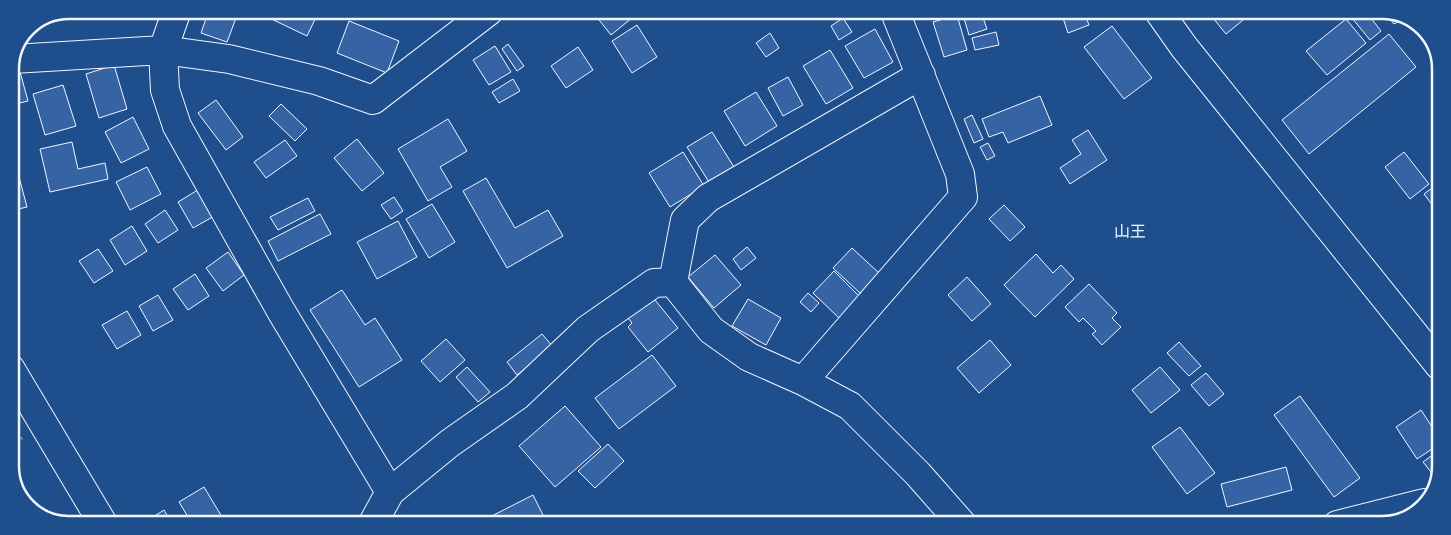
<svg xmlns="http://www.w3.org/2000/svg" width="1451" height="535" viewBox="0 0 1451 535" font-family="'IBM Plex Sans','Noto Sans JP',sans-serif">
<rect width="100%" height="100%" fill="#1f4e8c"/>
<path fill="#3563a3" stroke="#f2f6ff" d="M71,10H137V19H71Z
M209,10H239L227,42L201,33Z
M260,10L319,11L307,36L259,13Z
M592,11H636L638,13L611,35Z
M971,12H981L987,29L969,35L963,15Z
M1061,12H1084L1089,25L1068,33Z
M1209,13H1237L1243,20L1226,34Z
M1358,13H1367L1381,31L1370,40L1352,18Z
M1385,13H1391L1398,22L1394,24Z
M957,15L967,50L944,57L933,22Z
M843,18L852,32L839,40L831,26Z
M1346,19L1366,43L1327,75L1306,51Z
M349,21L399,41L387,73L337,53Z
M637,25L657,57L632,73L612,41Z
M1112,26L1152,78L1124,99L1084,47Z
M875,29L893,62L864,78L845,46Z
M996,32L999,45L975,50L972,38Z
M770,33L779,48L766,57L756,43Z
M1389,34L1416,67L1309,154L1282,120Z
M508,44L524,66L517,71L502,49Z
M495,46L511,72L489,85L473,60Z
M578,47L593,70L566,88L551,66Z
M830,50L853,88L826,104L803,66Z
M114,65L127,109L99,118L86,74Z
M19,68L28,101L15,104L10,86V70Z
M788,77L803,105L783,116L768,88Z
M513,79L520,91L499,103L492,92Z
M63,85L76,126L45,135L33,94Z
M756,92L777,126L745,146L724,111Z
M1040,96L1052,125L1008,143L1003,132L989,137L982,119Z
M216,100L243,137L226,150L198,113Z
M281,104L307,129L295,141L269,116Z
M972,115L983,139L974,143L964,119Z
M133,117L149,149L121,163L105,132Z
M448,119L467,151L440,167L452,187L428,201L398,149Z
M1088,130L1107,160L1070,184L1060,168L1081,154L1072,140Z
M712,132L734,167L709,182L687,147Z
M357,139L384,173L362,191L334,158Z
M285,140L297,156L266,178L254,162Z
M72,142L78,169L105,163L108,179L50,192L40,149Z
M988,143L995,156L987,160L980,147Z
M683,152L704,186L670,207L649,173Z
M1404,152L1429,184L1410,199L1385,167Z
M147,167L161,194L130,210L116,182Z
M19,177L27,207L10,211V179Z
M486,178L515,228L548,210L563,236L507,268L463,191Z
M1440,182V215L1424,194Z
M201,188L216,215L193,228L178,202Z
M394,197L403,211L391,219L381,205Z
M308,198L315,211L278,230L270,217Z
M432,204L455,242L429,258L406,219Z
M1004,205L1025,227L1010,241L989,219Z
M165,210L178,230L158,243L145,224Z
M320,214L331,234L278,261L268,241Z
M398,221L417,257L377,279L357,242Z
M132,226L147,251L125,265L110,240Z
M747,247L756,258L741,270L733,259Z
M852,248L879,273L860,293L833,268Z
M98,249L113,271L94,283L79,261Z
M228,252L244,275L223,291L206,268Z
M1036,254L1053,273L1061,265L1074,279L1035,317L1004,285Z
M715,255L741,285L714,308L688,277Z
M834,271L861,298L840,319L813,293Z
M195,274L209,296L188,310L173,289Z
M967,277L991,304L972,321L948,295Z
M1089,284L1117,313L1112,318L1121,327L1102,345L1092,334L1096,331L1083,318L1079,322L1065,307Z
M342,290L365,325L375,318L402,360L359,387L310,310Z
M808,293L819,303L811,312L800,302Z
M650,294L678,328L648,352L628,327L632,323L625,314Z
M158,295L173,320L153,331L139,306Z
M748,299L781,318L766,345L732,326Z
M127,311L141,335L117,349L102,325Z
M542,334L553,347L517,375L507,362Z
M446,339L465,360L440,382L421,361Z
M990,340L1011,365L979,393L957,368Z
M1179,342L1201,366L1189,376L1167,353Z
M652,355L676,386L619,429L595,398Z
M467,367L490,392L478,402L456,377Z
M1160,367L1180,390L1151,413L1132,390Z
M1206,373L1224,394L1209,406L1191,385Z
M1300,396L1360,478L1334,497L1274,415Z
M565,406L601,447L555,487L519,446Z
M1421,410L1438,436V445L1417,459L1396,427Z
M1180,427L1215,473L1187,494L1152,447Z
M608,444L624,461L595,488L578,471Z
M1438,451V481L1423,462Z
M1286,467L1292,490L1227,507L1221,484Z
M204,487L225,522H191L179,502Z
M533,495L547,523H484L482,521Z
M164,510L171,522H145Z"/>
<g fill="none" stroke-linecap="round" stroke-linejoin="round">
<defs>
<path id="minor" d="M177,10L163,50L165,90L177,126L281,311L390,492
M1160,13L1184,47L1439,365
M13,59L163,50L229,59L319,81L373,100L489,11
M673,282L685,220L708,198L921,75
M10,368L102,522
M803,381L963,197L960,174L895,12
M373,523L390,492L450,443L517,396L588,329L654,283L673,282L711,330L749,357L803,381L850,406L918,474L962,524
M1337,525L1424,503"/>
</defs>
<use href="#minor" stroke="#f2f6ff" stroke-width="30"/>
<path stroke="#b3c4dc" stroke-width="3" stroke-dasharray="4 2.5" stroke-linecap="butt" d="M10,445L22,438"/>
<use href="#minor" stroke="#1f4e8c" stroke-width="28"/>
</g>
<g text-anchor="middle" stroke-width="4" stroke-linejoin="round" paint-order="stroke">
<g font-size="16" fill="#f2f6ff" stroke="#1f4e8c">
<text x="1130" y="237">山王</text>
</g>
</g>
<path d="M0 0H1451V535H0ZM69 19H1382A50 50 0 0 1 1432 69V466A50 50 0 0 1 1382 516H69A50 50 0 0 1 19 466V69A50 50 0 0 1 69 19Z" fill="#1f4e8c" fill-rule="evenodd"/>
<path fill="none" stroke="#f2f6ff" stroke-width="2.5" d="M69 19H1382A50 50 0 0 1 1432 69V466A50 50 0 0 1 1382 516H69A50 50 0 0 1 19 466V69A50 50 0 0 1 69 19Z"/>
</svg>
